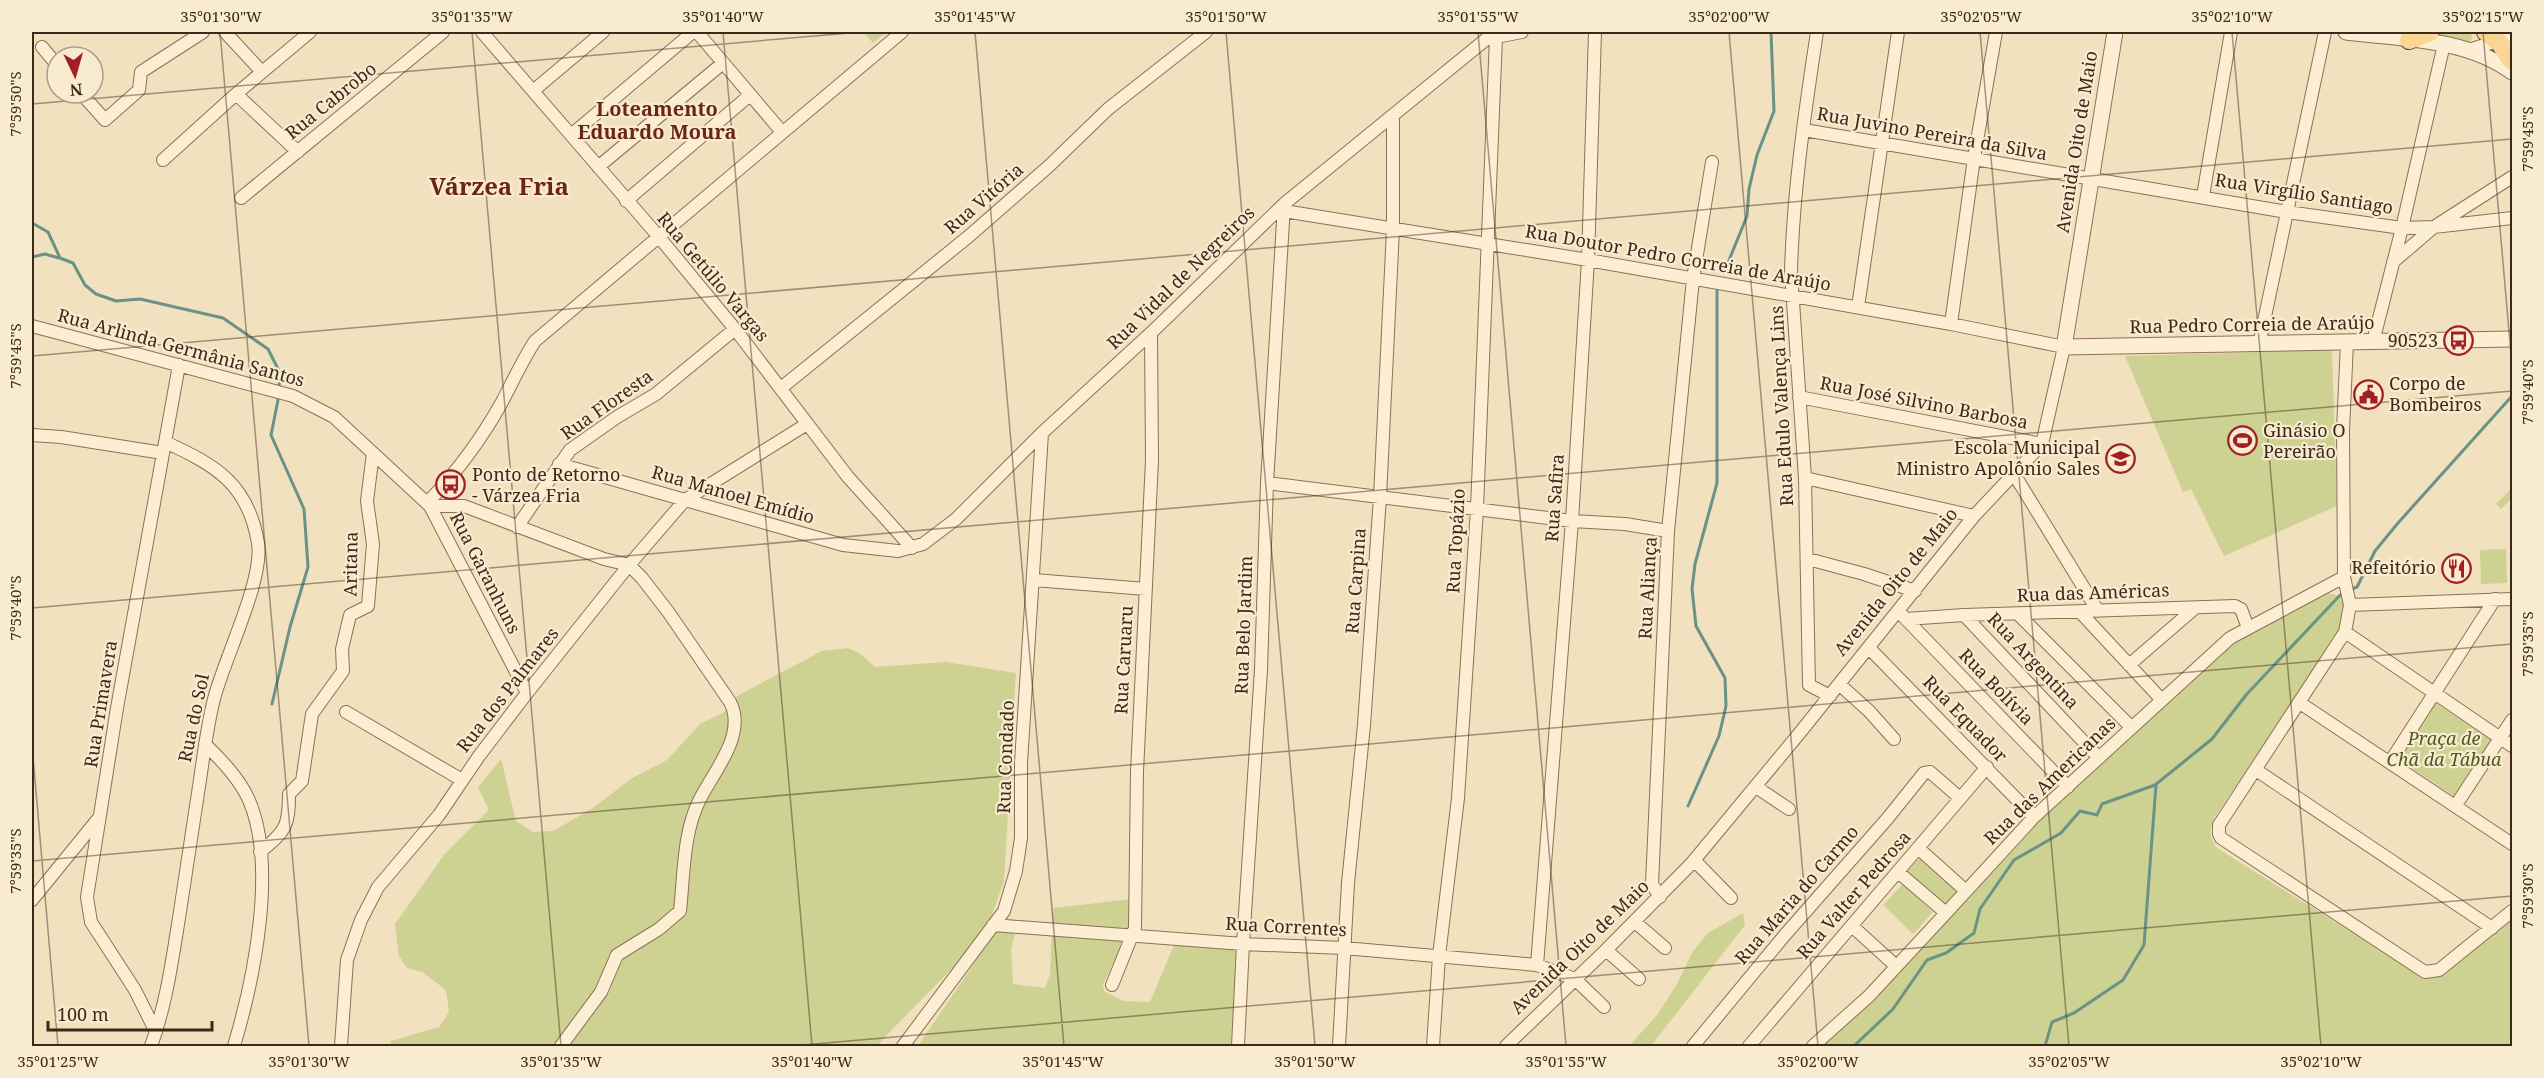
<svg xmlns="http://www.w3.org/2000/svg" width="2544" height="1078" viewBox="0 0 2544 1078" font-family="'Noto Serif',serif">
<rect width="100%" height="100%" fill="#f2e1bf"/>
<path fill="#cdd192" d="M863,32H887L873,43Z
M2434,32H2471L2472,38L2469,43L2434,39Z
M2332,350L2337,506L2224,556L2191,489L2183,492L2125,356Z
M2512,488V498L2501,509L2496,504Z
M2506,549L2507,583L2481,584L2480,550Z
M2328,593L2340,596L2344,603L2340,633L2214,818C2209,831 2209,837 2217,848L2423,977H2436L2444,974L2512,920V1046H1820L2068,792L2242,634L2265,627L2318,595Z
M848,648L859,653L875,667L946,662L1016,673L1004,881L989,923L970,950L881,1041L879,1046H390L391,1041L439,1027L449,1012L446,990L422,972L407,968L399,956L395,924L444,855L489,810L478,787L501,759L516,821L533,832L553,831L593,808L632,778L667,760L700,724L723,713L737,696L822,651Z
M2433,701L2493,741L2455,797L2395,757Z
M1920,857L1959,889L1945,905L1906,873Z
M1903,884L1933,912L1913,934L1883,905Z
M1132,899L1131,929L1103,984L1104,991L1123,1001L1150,1002L1174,945L1238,948L1231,1046H918L996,931L1015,933L1011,949L1013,984L1045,988L1050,974L1053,908Z
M1743,913L1745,925L1651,1046H1629L1657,1015L1677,984L1693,951L1708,933Z"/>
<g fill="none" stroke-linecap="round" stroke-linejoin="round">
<path stroke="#699386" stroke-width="3" d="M32,223L48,232L60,258L73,263L85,285L96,294L116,301L140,299L223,318L268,349L280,373L279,388
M32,257L45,254L59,258
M1725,270L1747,216L1749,189L1757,155L1774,111L1771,32
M2349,590L2357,587L2375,551L2398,523L2512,396
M272,704L290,627L308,567L304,509L271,435L279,395
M1688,806L1719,736L1726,706L1725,678L1696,626L1692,589L1695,564L1717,483V290
M1854,1046L1893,1009L1927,960L1946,953L1974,933L1980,909L2014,860L2061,833L2080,811L2097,815L2102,804L2155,785L2212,739L2246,695L2343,592
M2045,1046L2052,1022L2074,1013L2123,980L2144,945L2156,785"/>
<defs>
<path id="minor" d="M225,32L262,72
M482,32L659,237L735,329L848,477L912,548
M697,32L782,132
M1817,32C1805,111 1793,192 1791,272L1805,478L1809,685L1830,696
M1492,34L1496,37L1522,32
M42,47L57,65
M2469,50L2512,36
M533,91L603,32
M81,93L105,120L139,90L141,72L203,32
M236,94L298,152
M1804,130L2287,212L2402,228L2434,227L2512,218
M571,135L693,32
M163,160L236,94L310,32
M598,167L723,63
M2203,196L2231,32
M241,198L443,32
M626,201L750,95
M1284,211L1588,260L1951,324L2064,347L2042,444L1974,516L1798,735L1691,864L1606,950L1506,1046
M2393,262L2434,227L2512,177
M1858,307L1898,32
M1951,324L1974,158L1996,32
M32,326L293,396L334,417L430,506L527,693
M2373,342L2402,228L2444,44
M2347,343L2343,430L2344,577L2350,605L2345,632L2219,825V834L2221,838L2425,972L2439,970L2512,911
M2259,345L2325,32
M781,388L968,237L1049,166L1108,109L1206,32
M1799,397L2042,444
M32,435L61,437L163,453
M559,464L843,545L898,551L923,544L956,519L1042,433L1151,333L1284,204L1495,32
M2014,474L2098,611
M1805,478L1974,516
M1267,483L1572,521L1625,524L1668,531
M428,502C456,473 482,438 502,402C513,381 522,361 535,341L902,32
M430,506H464L604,559L629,565L642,578L669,613L730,702C747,734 714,771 700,799C683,832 684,874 680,911L659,929L617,955L601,992L561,1046
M517,527L570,450L617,417L656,394L735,329
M1808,559L1864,574L1915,591
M1034,580L1146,589
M2350,605L2512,599
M2080,612L2161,699
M1902,615L2068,787
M1964,615L2099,758
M2019,615L2131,727
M1906,619L1964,615L2235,606L2241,609L2248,628
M2345,632L2512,746
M1869,648L2034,817
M2129,665L2195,608
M1839,684L1869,711L1894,739
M2300,703L2512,844
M346,712L462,780
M205,744C221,760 238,777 248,798C278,864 254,979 234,1046
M2390,762L2495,599
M2256,770L2492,928
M1756,787L1789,809
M2456,805L2512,720
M1918,848L1966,891
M260,852C285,831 289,828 289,794L302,781L312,714L343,671L342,649L350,615L368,606L373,544L367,501L373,453
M1694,860L1731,898
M1898,872L1946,913L2034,817L2230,638L2344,577
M1660,897L1652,884L1668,531L1693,279L1712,162
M32,900L98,819
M1635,922L1665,948
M993,925L1243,944L1344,948L1537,965L1575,979L1604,1007
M1852,926L1896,966
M1606,950L1639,979
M1537,965L1572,521L1588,260L1595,32
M1112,985L1135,928L1137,772L1152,460L1151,333
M156,1032L135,990L91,922L87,897L117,708L179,365
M151,1046C166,1005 172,962 179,918C185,876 192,835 198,793C203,762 206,730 214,699C224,659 264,580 258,543C248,483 215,465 165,442
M341,1046L347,960L361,920L378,887L439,815L479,756L527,693L629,565L685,500L807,424
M903,1046L1004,911L1016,871L1021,838V763L1042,433
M1238,1046L1243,944L1261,670L1267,483L1284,205
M1339,1046L1348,883L1364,725L1380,497L1393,229V116
M1433,1046L1439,956L1458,798L1477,509L1496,37
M1693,1046L1784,936L1887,819L1924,773L1930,772L1960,798
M1749,1046L1987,767
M1813,1046L1869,996L1946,913"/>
<path id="tertiary" d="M2115,32L2064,347L2512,339
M2346,32C2401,39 2466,38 2512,72"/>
<path id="primary" d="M2486,32L2499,42L2512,61
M2409,40L2430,32"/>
</defs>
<use href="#minor" stroke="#8d7055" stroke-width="14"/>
<use href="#tertiary" stroke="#8d7055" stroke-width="17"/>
<use href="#primary" stroke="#5a3e2a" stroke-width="20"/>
<use href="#minor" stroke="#fceed3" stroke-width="12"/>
<use href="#tertiary" stroke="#fceed3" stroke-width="15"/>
<use href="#primary" stroke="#fad593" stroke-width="18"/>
</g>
<path fill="none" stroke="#3b291b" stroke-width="1.5" stroke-opacity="0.45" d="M220,32L309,1046M472,32L561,1046M723,32L812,1046M975,32L1064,1046M1226,32L1315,1046M1478,32L1566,1046M1729,32L1818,1046M1980,32L2069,1046M2232,32L2321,1046M2483,32L2512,366M32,104L861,32M32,356L2512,139M32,608L2512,391M32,745L58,1046M32,861L2512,644M791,1046L2512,896"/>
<defs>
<symbol id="bus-ring" viewBox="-11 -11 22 22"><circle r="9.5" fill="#f9ebcf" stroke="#a21f26" stroke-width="1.5"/><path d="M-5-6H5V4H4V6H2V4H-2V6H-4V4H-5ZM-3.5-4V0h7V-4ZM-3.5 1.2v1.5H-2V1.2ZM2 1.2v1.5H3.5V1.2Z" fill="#a21f26"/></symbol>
<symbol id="civic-ring" viewBox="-11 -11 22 22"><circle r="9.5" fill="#f9ebcf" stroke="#a21f26" stroke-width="1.5"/><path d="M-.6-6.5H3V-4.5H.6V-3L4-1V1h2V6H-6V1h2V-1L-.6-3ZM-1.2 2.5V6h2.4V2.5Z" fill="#a21f26"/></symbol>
<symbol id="stadium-ring" viewBox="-11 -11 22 22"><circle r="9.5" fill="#f9ebcf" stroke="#a21f26" stroke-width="1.5"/><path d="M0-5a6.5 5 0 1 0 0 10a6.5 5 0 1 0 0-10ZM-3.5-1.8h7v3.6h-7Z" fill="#a21f26"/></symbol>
<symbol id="school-ring" viewBox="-11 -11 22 22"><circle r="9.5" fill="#f9ebcf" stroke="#a21f26" stroke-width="1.5"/><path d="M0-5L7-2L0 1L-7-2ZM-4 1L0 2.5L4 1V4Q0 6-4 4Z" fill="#a21f26"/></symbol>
<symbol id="restaurant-ring" viewBox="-11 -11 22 22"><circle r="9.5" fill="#f9ebcf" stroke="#a21f26" stroke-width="1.5"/><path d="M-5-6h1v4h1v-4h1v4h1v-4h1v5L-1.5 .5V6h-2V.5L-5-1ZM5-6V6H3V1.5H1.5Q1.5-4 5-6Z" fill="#a21f26"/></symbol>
</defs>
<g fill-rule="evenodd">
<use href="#bus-ring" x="2442" y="324" width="33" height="33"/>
<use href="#civic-ring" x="2352" y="378" width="33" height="33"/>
<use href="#stadium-ring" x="2226" y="424" width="33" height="33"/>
<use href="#school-ring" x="2104" y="442" width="33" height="33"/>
<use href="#bus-ring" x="434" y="468" width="33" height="33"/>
<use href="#restaurant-ring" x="2440" y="552" width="33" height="33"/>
</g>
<g text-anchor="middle" stroke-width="4.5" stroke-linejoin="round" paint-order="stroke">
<g font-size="18" fill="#3b291b" stroke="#f9ebcf">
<text transform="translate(331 101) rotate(-39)" y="6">Rua Cabrobo</text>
<text transform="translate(1932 134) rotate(10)" y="6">Rua Juvino Pereira da Silva</text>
<text transform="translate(2077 142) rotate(-81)" y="6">Avenida Oito de Maio</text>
<text transform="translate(2304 194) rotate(9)" y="6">Rua Virgílio Santiago</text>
<text transform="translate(984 199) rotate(-41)" y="6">Rua Vitória</text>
<text transform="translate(1678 258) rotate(10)" y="6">Rua Doutor Pedro Correia de Araújo</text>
<text transform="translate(713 277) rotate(50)" y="6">Rua Getúlio Vargas</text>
<text transform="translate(1181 278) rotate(-44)" y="6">Rua Vidal de Negreiros</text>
<text transform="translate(2252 325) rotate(-1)" y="6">Rua Pedro Correia de Araújo</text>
<text transform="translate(181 348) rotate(15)" y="6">Rua Arlinda Germânia Santos</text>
<text transform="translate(1924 403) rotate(11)" y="6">Rua José Silvino Barbosa</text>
<text transform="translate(607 405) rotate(-35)" y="6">Rua Floresta</text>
<text transform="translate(1782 406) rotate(-93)" y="6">Rua Edulo Valença Lins</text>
<text transform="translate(733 495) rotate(16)" y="6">Rua Manoel Emídio</text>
<text transform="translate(1555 498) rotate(-86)" y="6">Rua Safira</text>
<text transform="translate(1456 541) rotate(-87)" y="6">Rua Topázio</text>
<text transform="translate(351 564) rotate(-89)" y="6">Aritana</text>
<text transform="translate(485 573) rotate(63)" y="6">Rua Garanhuns</text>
<text transform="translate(1356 581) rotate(-86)" y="6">Rua Carpina</text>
<text transform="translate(1896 582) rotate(-51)" y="6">Avenida Oito de Maio</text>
<text transform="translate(1648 588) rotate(-87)" y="6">Rua Aliança</text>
<text transform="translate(2093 593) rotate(-2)" y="6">Rua das Américas</text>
<text transform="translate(1244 625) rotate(-88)" y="6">Rua Belo Jardim</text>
<text transform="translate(1124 660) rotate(-87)" y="6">Rua Caruaru</text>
<text transform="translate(2033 661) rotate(47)" y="6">Rua Argentina</text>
<text transform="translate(1996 687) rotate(46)" y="6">Rua Bolívia</text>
<text transform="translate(508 690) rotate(-52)" y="6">Rua dos Palmares</text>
<text transform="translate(101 704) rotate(-81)" y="6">Rua Primavera</text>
<text transform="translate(194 718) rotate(-78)" y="6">Rua do Sol</text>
<text transform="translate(1965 719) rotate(46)" y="6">Rua Equador</text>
<text transform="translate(1006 757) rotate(-88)" y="6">Rua Condado</text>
<text transform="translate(2050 781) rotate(-44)" y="6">Rua das Americanas</text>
<text transform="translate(1797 895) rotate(-49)" y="6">Rua Maria do Carmo</text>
<text transform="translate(1854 895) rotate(-49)" y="6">Rua Valter Pedrosa</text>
<text transform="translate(1286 927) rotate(3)" y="6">Rua Correntes</text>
<text transform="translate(1580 947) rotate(-44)" y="6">Avenida Oito de Maio</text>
</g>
<g font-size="18" fill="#3b291b" stroke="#f9ebcf" text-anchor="end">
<text x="2438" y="347">90523</text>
<text x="2389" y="390" text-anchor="start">Corpo de<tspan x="2389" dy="21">Bombeiros</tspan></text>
<text x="2263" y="437" text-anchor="start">Ginásio O<tspan x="2263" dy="21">Pereirão</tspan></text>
<text x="2100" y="454">Escola Municipal<tspan x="2100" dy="21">Ministro Apolônio Sales</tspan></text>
<text x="472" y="481" text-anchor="start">Ponto de Retorno<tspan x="472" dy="21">- Várzea Fria</tspan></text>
<text x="2436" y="574">Refeitório</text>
</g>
<g font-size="18" font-style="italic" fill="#4e5a20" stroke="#f9ebcf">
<text x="2444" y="745">Praça de<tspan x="2444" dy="21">Chã da Tábua</tspan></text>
</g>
<g font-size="20" font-weight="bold" fill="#6c2416" stroke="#f9ebcf">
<text x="657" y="116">Loteamento<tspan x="657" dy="23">Eduardo Moura</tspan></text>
</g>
<g font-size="24" font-weight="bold" fill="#6c2416" stroke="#f9ebcf">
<text x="499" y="195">Várzea Fria</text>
</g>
</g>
<rect width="2544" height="1078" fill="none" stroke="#f9ebcf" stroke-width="66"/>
<g transform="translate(75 75) rotate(175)"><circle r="28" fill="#f9ebcf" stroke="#ad9d87" stroke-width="1.5"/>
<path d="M0-4.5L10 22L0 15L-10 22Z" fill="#a21f26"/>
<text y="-9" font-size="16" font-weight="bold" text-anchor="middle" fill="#3b291b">N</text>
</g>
<path d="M48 1021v9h164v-9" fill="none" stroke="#3b291b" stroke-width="3"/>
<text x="57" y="1021" font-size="18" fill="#3b291b" stroke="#f9ebcf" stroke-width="4.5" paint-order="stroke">100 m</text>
<rect x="33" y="33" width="2478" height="1012" fill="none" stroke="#3b291b" stroke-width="2"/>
<g font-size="15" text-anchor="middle" fill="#3b291b">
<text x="221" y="22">35°01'30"W</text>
<text x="472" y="22">35°01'35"W</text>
<text x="723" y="22">35°01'40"W</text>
<text x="975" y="22">35°01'45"W</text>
<text x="1226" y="22">35°01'50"W</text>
<text x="1478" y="22">35°01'55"W</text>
<text x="1729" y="22">35°02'00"W</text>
<text x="1981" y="22">35°02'05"W</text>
<text x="2232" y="22">35°02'10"W</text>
<text x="2483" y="22">35°02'15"W</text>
<text transform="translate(16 104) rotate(-90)" y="5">7°59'50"S</text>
<text transform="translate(2528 139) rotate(-90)" y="5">7°59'45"S</text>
<text transform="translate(16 356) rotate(-90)" y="5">7°59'45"S</text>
<text transform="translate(2528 392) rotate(-90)" y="5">7°59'40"S</text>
<text transform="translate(16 608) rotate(-90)" y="5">7°59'40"S</text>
<text transform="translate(2528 644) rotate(-90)" y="5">7°59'35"S</text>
<text transform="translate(16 861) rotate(-90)" y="5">7°59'35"S</text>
<text transform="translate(2528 896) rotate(-90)" y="5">7°59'30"S</text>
<text x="58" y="1067">35°01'25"W</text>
<text x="309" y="1067">35°01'30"W</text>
<text x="561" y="1067">35°01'35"W</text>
<text x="812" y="1067">35°01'40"W</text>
<text x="1063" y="1067">35°01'45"W</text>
<text x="1315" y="1067">35°01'50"W</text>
<text x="1566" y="1067">35°01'55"W</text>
<text x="1818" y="1067">35°02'00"W</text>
<text x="2069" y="1067">35°02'05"W</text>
<text x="2321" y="1067">35°02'10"W</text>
</g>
</svg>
